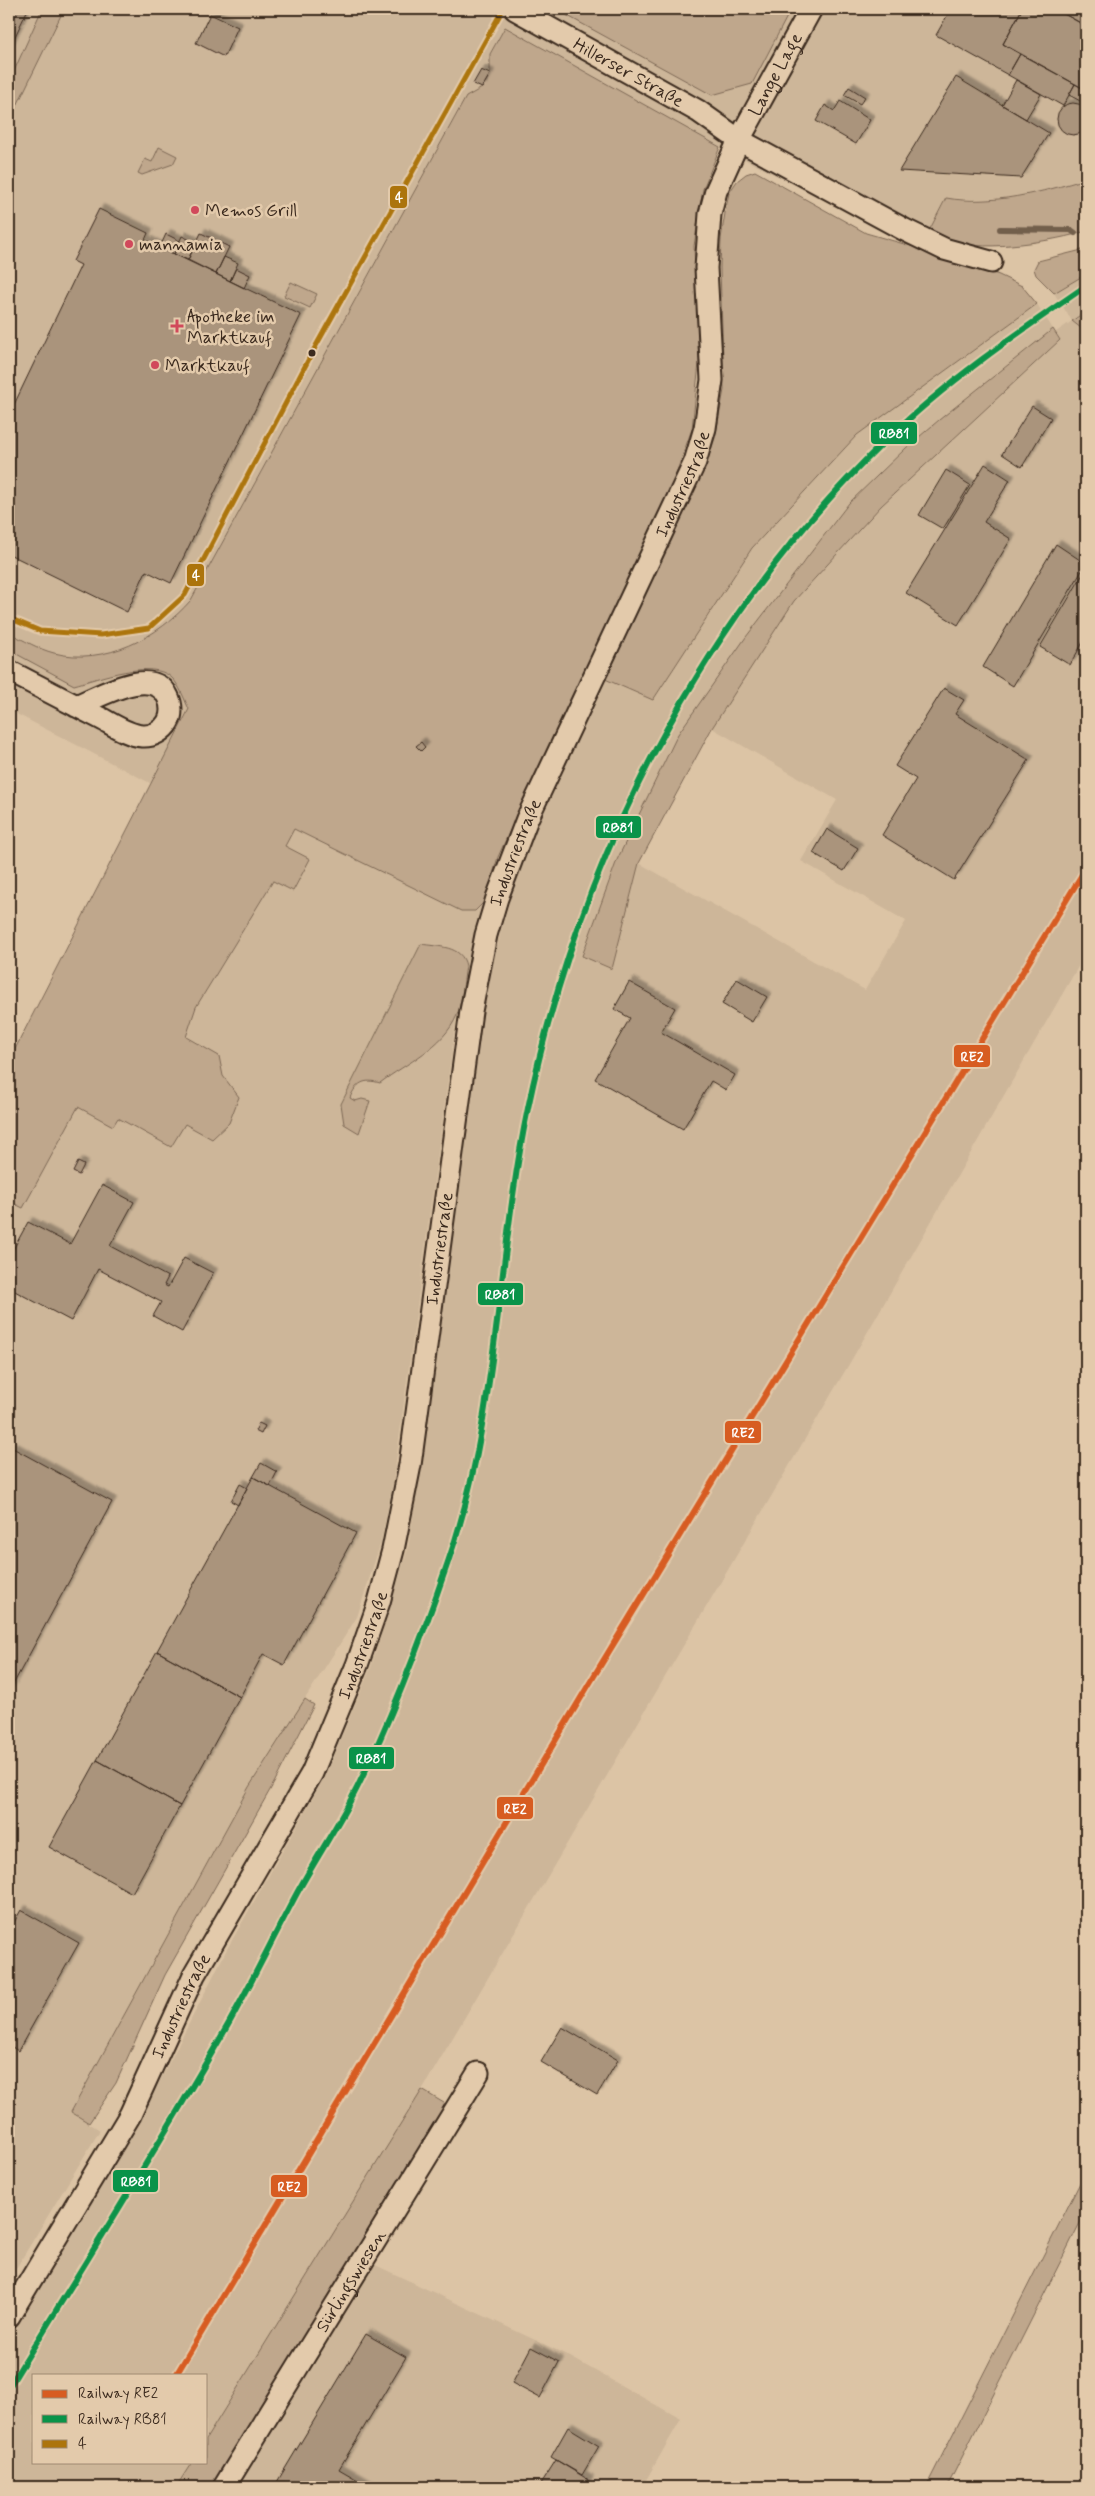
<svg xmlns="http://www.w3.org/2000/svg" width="1095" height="2496" viewBox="0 0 1095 2496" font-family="Mynerve,sans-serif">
<defs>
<filter id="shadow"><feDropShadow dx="4.5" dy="-4.5" stdDeviation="1" flood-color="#0004"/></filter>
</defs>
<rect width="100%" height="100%" fill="#dcc4a5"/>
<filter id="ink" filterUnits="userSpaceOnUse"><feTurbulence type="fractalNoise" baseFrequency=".02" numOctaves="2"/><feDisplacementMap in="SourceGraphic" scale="10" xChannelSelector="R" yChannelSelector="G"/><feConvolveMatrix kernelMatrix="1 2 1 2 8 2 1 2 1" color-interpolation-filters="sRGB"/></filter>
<g filter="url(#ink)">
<path fill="#cdb699" d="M9,9H1086V179L1051,190L1011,197L981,200L946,198L930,229L925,250L690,132L505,27L490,54V74L482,88L466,97L191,600L189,709L152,784L9,710Z
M1086,274V311L1073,321L1086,332V953L852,1359L422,2090L206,2439V2375H34V2462H192L176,2487H9V2340L141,2118L227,1949L324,1778L371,1667L408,1548L435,1372L474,1053L484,995L513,886L538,824L605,679L653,700L752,548L857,435L1037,304L1053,329L939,420L906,448L849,503L746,637L617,860L582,956L612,969L639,863L865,990L906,921L801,861L837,800L712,728L794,601L881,506L1060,340L1056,332L1072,321L1054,293Z
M263,762L498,857L466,966L457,1014L393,1484L381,1542L357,1617L249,1787L71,2112L100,2130L9,2280V1051L13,1053L67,949Z
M371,2263L565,2354L681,2419L642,2487H237Z"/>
<path fill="#bfa78c" stroke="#7d6855" d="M42,9H64L9,122V82Z
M569,9H791L752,84L712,95L566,15Z
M505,27L720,147L703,189L694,246L699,363L692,429L665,504L512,826L498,857L485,901L475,911H461L294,829L285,846L310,859L293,891L273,881L196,1007L186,1037L219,1056L223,1076L239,1097L229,1123L212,1139L185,1124L171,1147L118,1118L113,1126L78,1107L23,1208L9,1201V1051L13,1053L189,709C184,699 180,686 172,678C152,658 97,679 74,685L9,650V633C24,640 38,649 54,653C105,666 159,637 191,600L466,97L482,88L490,74V54Z
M159,147L177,156L173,164L142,175L138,173L145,159L152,162Z
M755,171L866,233L925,250L999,275L1022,286L1037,304L857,435L752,548L653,700L605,679L705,467L715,438L724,390L720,268L721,239L725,213L729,193L737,181L746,174Z
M1086,179V231C1056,241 986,252 955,242C946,239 938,233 930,229L946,198C992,206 1042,192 1086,179Z
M1086,249V274L1054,293L1036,275L1034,269L1038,261Z
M291,282L317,294L310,308L284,296Z
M1086,311V332L1072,321Z
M1053,329L1060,340L881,506L794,601L712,728L639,863L612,969L582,956L617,860L678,734L746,637L849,503L906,448L939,420Z
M421,944C438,947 462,945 466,966C463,982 463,1000 457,1015C444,1047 406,1063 380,1083C364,1078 356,1083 350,1098L355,1101L362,1099L370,1101L359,1133L344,1124L341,1104Z
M305,1699L314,1705L274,1783L165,1975L116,2083L89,2123L71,2112L249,1787Z
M422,2090L449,2106L216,2487H176L192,2462H206V2439Z
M1086,2171V2211L947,2487H926Z"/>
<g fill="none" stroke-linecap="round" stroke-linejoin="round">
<path stroke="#725e4c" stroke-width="6" d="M1000,229L1071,230L1075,233"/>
</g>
<path fill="#aa947c" stroke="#3b2a1e" filter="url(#shadow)" d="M9,9H28L9,49Z
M951,9H1022L1003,44L1020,54L1008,75L936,35Z
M1022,9H1055L1086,26V90L1003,44Z
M1055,9H1086V26Z
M210,14L238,27L224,57L196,43Z
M1020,54L1075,84L1063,106L1008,75Z
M481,70L490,74L482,88L473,84Z
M956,77L1049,133L1021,178L899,171Z
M1016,80L1041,94L1026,119L1002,105Z
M1075,84L1086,90V104L1069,95Z
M849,87L865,97L860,104L844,95Z
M840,101L870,120L856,144L816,121L825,105L834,111Z
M1057 119a16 16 0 1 1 32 0a16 16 0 1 1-32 0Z
M99,209L148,233L145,240L301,315L171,583L146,571L127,612L9,554V415L81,265L73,261Z
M201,233L229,247L216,274L188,260Z
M166,234L180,241L174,254L160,247Z
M182,236L196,243L188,260L174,254Z
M224,257L238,263L230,281L216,274Z
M236,268L250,275L244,288L230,281Z
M1032,406L1051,418L1022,467L1002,454Z
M985,464L1010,480L984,522L1011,539L958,625L906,593Z
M946,470L970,485L943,529L919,515Z
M1056,544L1086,564L1013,686L983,667Z
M1086,569V637L1070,665L1040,647Z
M944,688L964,700L955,714L1029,760L954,880L882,835L916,779L895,766Z
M421,742L425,747L421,751L416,746Z
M827,829L858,848L844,871L813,853Z
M737,979L767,997L752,1022L722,1004Z
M629,982L675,1008L661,1032L735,1075L726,1090L711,1081L683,1129L595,1079L630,1018L614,1009Z
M78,1162L84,1165L79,1175L73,1172Z
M102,1185L134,1202L110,1246L168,1277L164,1285L168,1287L184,1258L213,1273L182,1332L153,1316L161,1302L98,1269L71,1321L9,1288V1257L28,1222L70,1244Z
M259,1423L265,1426L261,1434L255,1431Z
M9,1446L112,1502L9,1692Z
M261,1463L277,1472L270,1486L253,1477Z
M253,1477L356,1533L284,1665L263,1654L240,1697L157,1651Z
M240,1484L247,1488L238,1505L231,1501Z
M157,1651L240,1697L180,1806L97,1760Z
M97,1760L180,1806L132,1893L49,1847Z
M21,1910L79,1943L18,2051L9,2045V1931Z
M562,2027L618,2060L597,2095L541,2062Z
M366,2334L406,2357L339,2469L370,2487H286L277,2482Z
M531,2347L559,2362L540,2398L512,2383Z
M568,2427L599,2446L582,2475L551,2457Z
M556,2460L589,2480L585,2487H539Z"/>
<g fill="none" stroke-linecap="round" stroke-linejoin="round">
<defs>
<g id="street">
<path id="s1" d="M515,9L698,111L739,140L905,230L944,249L991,262"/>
<path d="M9,671C40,687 72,704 104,720C115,726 129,735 142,736C152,737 163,731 168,722C172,715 172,705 168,697C153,664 99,697 76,706"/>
<path id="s2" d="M9,2316L130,2115L194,1975L312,1773L357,1665L379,1602L393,1550L410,1465L471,1011L486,935L497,898L527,819L695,462L705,428L712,380L706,268L710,214L716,191L739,140L811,9"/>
<path id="s3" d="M224,2487L478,2073"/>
</g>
</defs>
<use href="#street" stroke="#3b2a1e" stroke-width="25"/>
<use href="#street" stroke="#e3caab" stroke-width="21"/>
<defs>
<path id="bus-1" d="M9,618L40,631L101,635L149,628L185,595L312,353L503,9"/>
</defs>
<use href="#bus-1" stroke="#e3caab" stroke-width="9"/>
<use href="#bus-1" stroke="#ac740c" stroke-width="5"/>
<defs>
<path id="rail-1" d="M176,2375L594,1676L1086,868"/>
<path id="rail-2" d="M9,2387C83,2266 159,2146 229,2023C253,1980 274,1936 297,1893C316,1858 339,1824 357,1788C393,1716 422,1638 448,1562C498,1419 497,1256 528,1108C580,858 700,620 884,442C946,382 1016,334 1086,286"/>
</defs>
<use href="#rail-1" stroke="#e3caab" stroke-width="10"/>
<use href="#rail-2" stroke="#e3caab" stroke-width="10"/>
<use href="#rail-1" stroke="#d75c21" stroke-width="6"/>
<use href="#rail-2" stroke="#099349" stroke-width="6"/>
</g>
</g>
<g fill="#d1495b" stroke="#e3caab" stroke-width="2">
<circle cx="195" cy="210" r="5"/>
<circle cx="129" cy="244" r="5"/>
<path d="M174.5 318.5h5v5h5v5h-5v5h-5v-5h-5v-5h5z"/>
<circle cx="155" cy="365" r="5"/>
</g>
<circle fill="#3b2a1e" stroke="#e3caab" stroke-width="2" cx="312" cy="353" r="4.5"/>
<g text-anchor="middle" stroke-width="5" stroke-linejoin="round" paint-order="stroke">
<g font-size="18" fill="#3b2a1e" stroke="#e3caab">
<text dy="6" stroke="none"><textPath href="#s1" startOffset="130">Hillerser Straße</textPath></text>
<text dy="6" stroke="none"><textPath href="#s2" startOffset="2405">Lange Lage</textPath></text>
<text dy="6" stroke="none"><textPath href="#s2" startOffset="1975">Industriestraße</textPath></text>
<text dy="6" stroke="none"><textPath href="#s2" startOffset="1570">Industriestraße</textPath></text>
<text dy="6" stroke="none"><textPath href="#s2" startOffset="1165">Industriestraße</textPath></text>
<text dy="6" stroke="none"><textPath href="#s2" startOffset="760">Industriestraße</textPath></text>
<text dy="6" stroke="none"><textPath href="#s2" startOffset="355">Industriestraße</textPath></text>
<text dy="6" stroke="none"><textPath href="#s3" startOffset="242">Sürlingswiesen</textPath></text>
</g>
<g font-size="18" fill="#3b2a1e" stroke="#e3caab" text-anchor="start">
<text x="205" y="216">Memos Grill</text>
<text x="139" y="250">mannamia</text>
<text x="187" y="322">Apotheke im<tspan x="187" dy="21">Marktkauf</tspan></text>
<text x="165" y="371">Marktkauf</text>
</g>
</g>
<g stroke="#e3caab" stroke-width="2">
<rect x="389" y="185" width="19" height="24" rx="5" fill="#ac740c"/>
<rect x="870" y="421" width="48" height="24" rx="5" fill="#099349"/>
<rect x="186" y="563" width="19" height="24" rx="5" fill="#ac740c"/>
<rect x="595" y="815" width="47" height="24" rx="5" fill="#099349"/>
<rect x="953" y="1044" width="38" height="24" rx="5" fill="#d75c21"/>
<rect x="477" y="1282" width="47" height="24" rx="5" fill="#099349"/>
<rect x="724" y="1420" width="38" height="24" rx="5" fill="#d75c21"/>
<rect x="348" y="1746" width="47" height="24" rx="5" fill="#099349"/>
<rect x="496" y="1796" width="38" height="24" rx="5" fill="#d75c21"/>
<rect x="112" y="2169" width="47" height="24" rx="5" fill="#099349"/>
<rect x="270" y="2174" width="38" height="24" rx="5" fill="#d75c21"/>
</g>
<g font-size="14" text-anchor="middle" font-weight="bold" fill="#fff">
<text x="399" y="202">4</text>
<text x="894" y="438">RB81</text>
<text x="196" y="580">4</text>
<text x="618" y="832">RB81</text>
<text x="972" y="1061">RE2</text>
<text x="500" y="1299">RB81</text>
<text x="743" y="1437">RE2</text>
<text x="371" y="1763">RB81</text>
<text x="515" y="1813">RE2</text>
<text x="136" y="2186">RB81</text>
<text x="289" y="2191">RE2</text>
</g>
<rect width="1095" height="2496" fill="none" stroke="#e3caab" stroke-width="30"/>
<rect x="15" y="15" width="1065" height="2466" fill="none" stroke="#3b2a1e" stroke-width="2" filter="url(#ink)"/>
<rect x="32" y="2374" width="175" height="90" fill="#e3caab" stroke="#a08a73"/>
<rect x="42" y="2390" width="25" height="8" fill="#d75c21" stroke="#a08a73"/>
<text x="78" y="2398" font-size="15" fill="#3b2a1e">Railway RE2</text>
<rect x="42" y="2415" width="25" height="8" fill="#099349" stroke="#a08a73"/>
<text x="78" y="2424" font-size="15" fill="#3b2a1e">Railway RB81</text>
<rect x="42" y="2440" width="25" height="8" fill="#ac740c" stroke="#a08a73"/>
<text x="78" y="2448" font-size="15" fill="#3b2a1e">4</text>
</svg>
